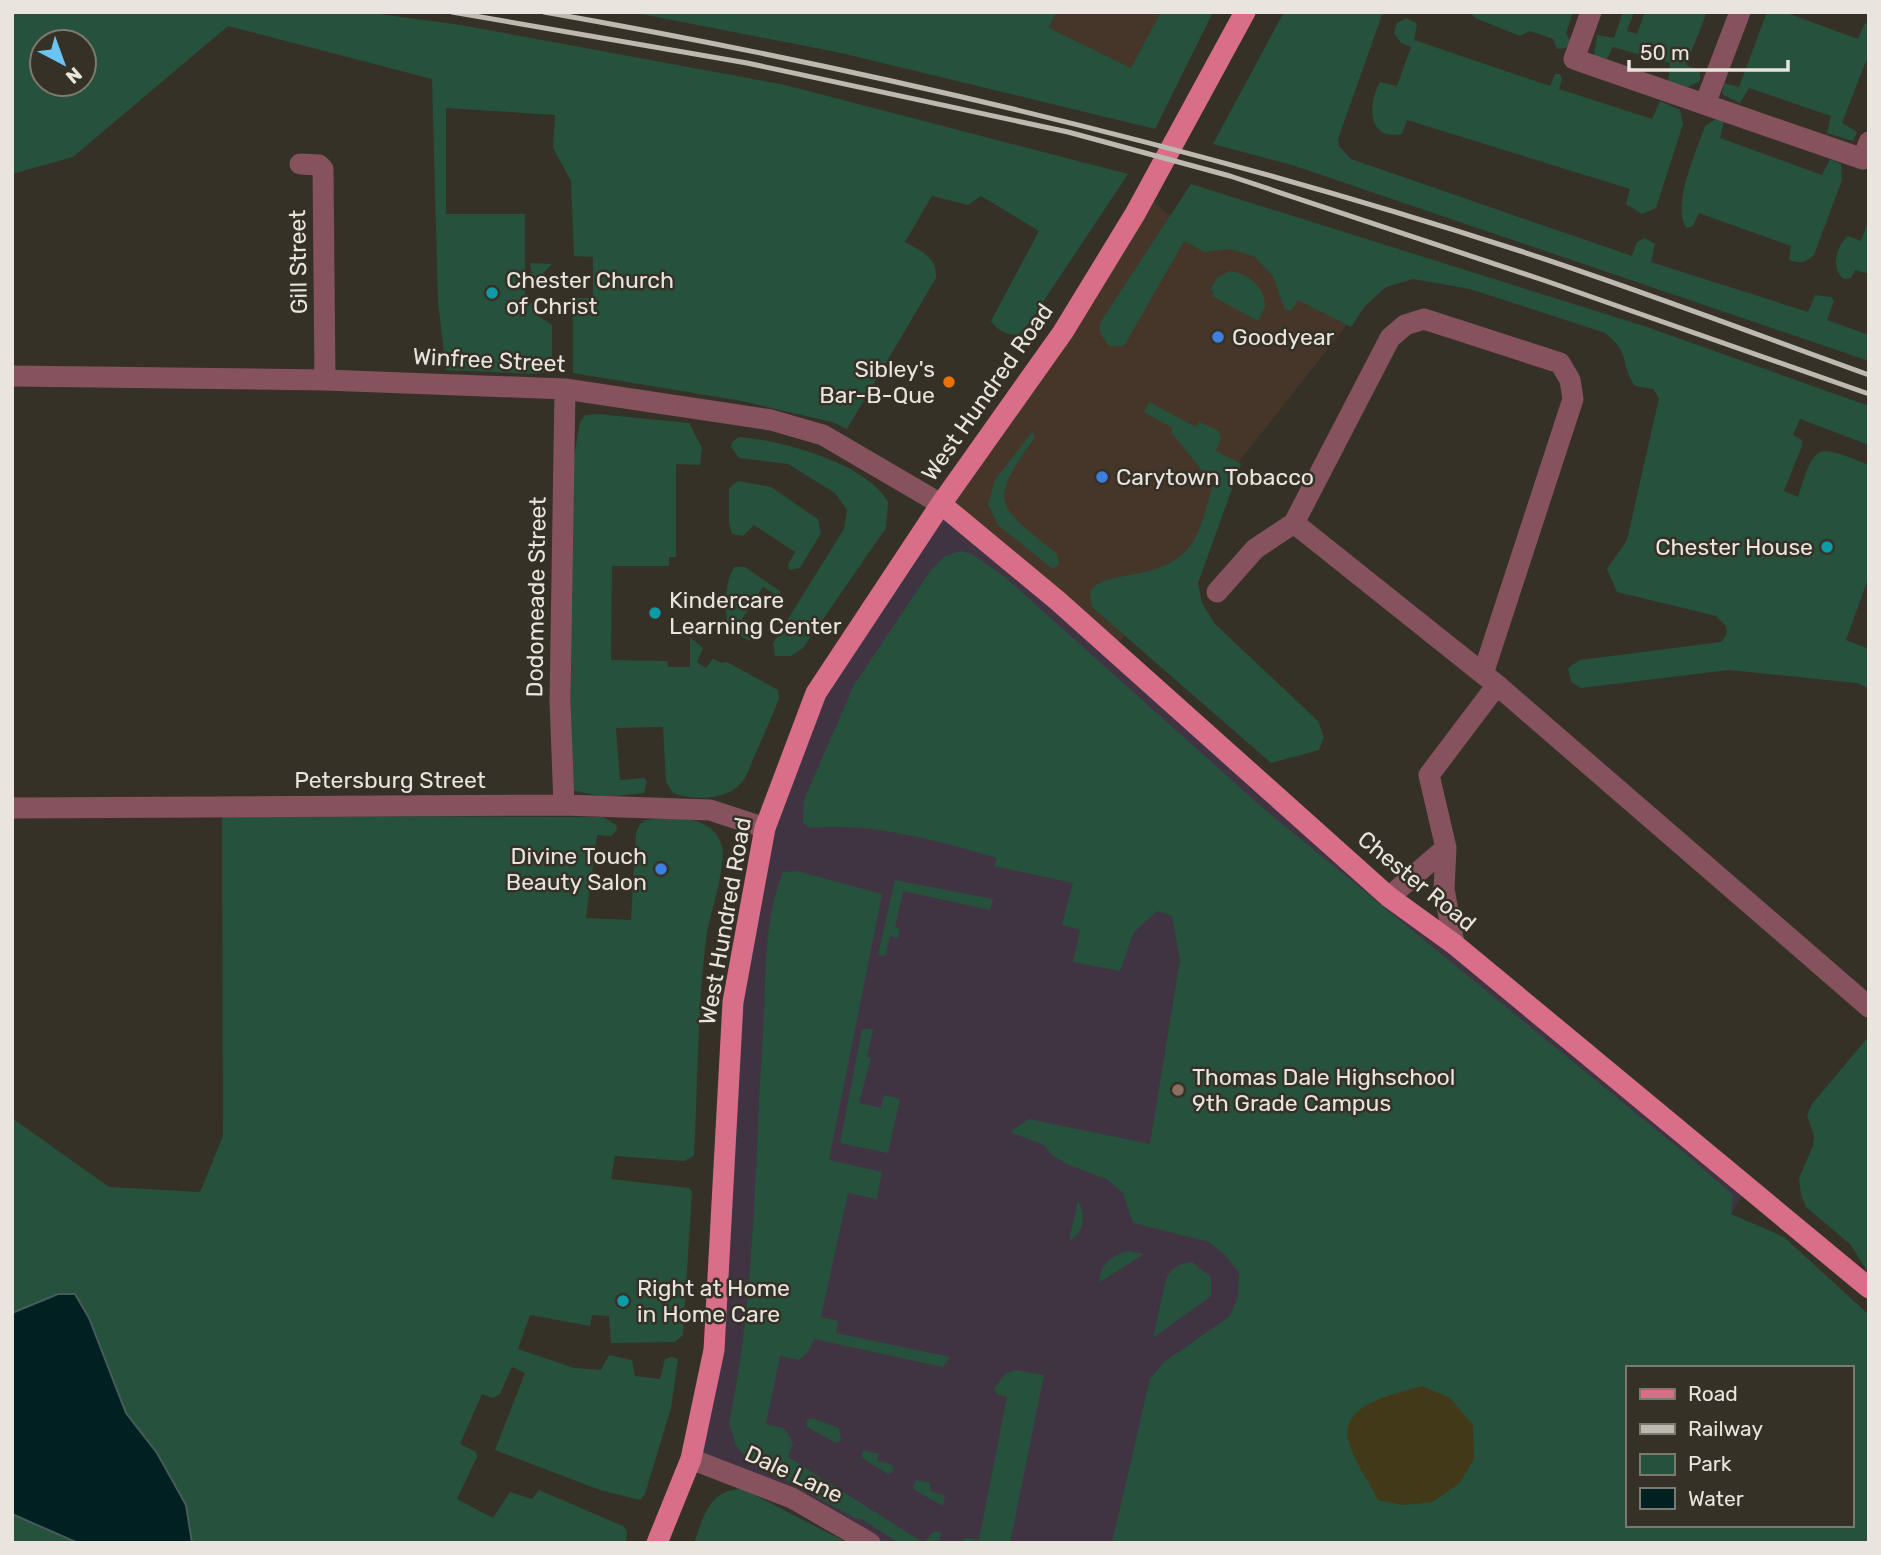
<svg xmlns="http://www.w3.org/2000/svg" width="1881" height="1555" viewBox="0 0 1881 1555" font-family="Rubik,sans-serif">
<rect width="100%" height="100%" fill="#363126"/>
<path fill="#453629" d="M1056,12H1182L1131,68L1049,28Z
M1147,196L1197,239L1246,244L1359,309L1235,467L1190,566L1112,649L942,503Z"/>
<path fill="#413442" d="M942,506L1747,1187L1638,1368H1627V1525L1650,1543H874L691,1459L716,1349L735,1002L766,826L817,693Z"/>
<path fill="#26513d" fill-rule="evenodd" d="M12,12H364L461,25L785,85L1128,174L1029,323L1018,335C1006,335 997,330 991,321L1039,231L981,196L968,205L932,196L905,242C922,252 937,256 936,278L847,429L832,422L742,401L573,373V298H593V257L574,256L571,181L553,148L555,115L446,108V214H525V302L532,303V312L552,325V362L544,372L537,374L446,370L438,302L432,79L228,26L73,157L12,174ZM42,42H84V84H42Z
M631,12H1056L1049,28L1131,68L1161,12H1213L1155,129L841,53Z
M1284,12H1383L1338,139L1339,146L1351,159L1632,256L1637,242L1645,238L1655,244L1651,262L1808,312L1815,295L1831,297L1834,301L1827,320L1869,335V361L1292,165L1213,144Z
M1470,12H1573L1566,33L1571,43L1566,48L1557,49L1553,39L1530,31L1520,36L1475,18Z
M1623,12H1634L1627,31L1637,34L1645,12H1707L1686,65L1700,70V81L1688,87L1668,81L1670,63L1613,47L1605,63L1594,55L1597,35L1614,38Z
M1767,12H1784L1858,39L1865,23L1869,25V61H1866L1842,123L1857,132L1853,141L1827,133L1831,116L1749,88L1740,103L1722,94L1724,83L1739,87Z
M1406,18L1417,24L1414,40L1550,86L1555,74H1560L1562,79L1559,89L1652,119L1660,101L1680,110L1683,124L1656,208L1642,214L1626,204L1630,189L1407,120L1402,134C1366,141 1368,103 1380,82L1397,86L1411,47L1401,43L1394,33L1397,23Z
M1716,119L1724,121L1720,138L1822,175L1830,159L1841,164L1842,180L1814,255C1805,263 1801,264 1789,260L1791,246L1699,213L1693,226L1687,228C1670,208 1697,150 1705,126Z
M1191,184L1644,326L1869,406V445L1800,419L1793,435L1802,440V446L1784,491L1798,497C1816,442 1815,444 1869,465V576L1846,640L1869,649V688L1856,683L1729,670L1581,688L1571,682L1568,668L1580,660L1721,642L1727,634L1726,626L1716,616L1617,592L1607,569L1627,540L1659,398L1653,389L1635,386C1619,362 1631,353 1605,333L1470,289L1413,279L1386,287L1365,306L1351,327L1298,300L1291,311L1285,310L1273,276L1254,256L1230,249L1204,252L1184,241L1124,346H1109L1100,333V323Z
M1869,219V274L1855,270L1851,278L1844,279C1830,268 1836,247 1848,236L1861,241Z
M530,263L552,264L533,284Z
M1230,271C1248,273 1266,288 1265,307L1258,321L1212,296L1214,292L1210,290L1217,278Z
M1149,402L1196,427L1199,422L1219,431L1221,438L1216,451L1241,464L1198,583L1202,603L1215,624L1318,721L1324,737L1319,750L1271,763L1092,607L1090,592C1103,568 1161,584 1190,546C1203,529 1208,499 1215,479L1204,473L1171,432L1173,428L1144,412Z
M598,414L689,423L702,448L700,465L676,464V557H669V566H612L611,660L667,661L668,667H690V637L703,648L697,662L706,668L713,659L722,663L727,662L778,690L779,699L746,776C734,800 697,802 673,793L666,782L663,727L616,728L620,780L644,778L647,781L644,793L604,797L571,790L570,480L580,422L585,415Z
M1032,432L1035,437C987,505 996,504 1057,554L1059,564L1053,569L998,525L988,504L995,480Z
M739,437C781,440 867,463 888,502L886,528L803,648L791,656H775L773,643L844,529L847,510L835,493L788,464L739,458L731,447L732,442Z
M738,481L771,487L818,519L821,533L800,568L789,570L788,565L795,552L754,525L743,536L732,534L729,522V488Z
M961,551L972,554L1006,578L1264,809L1687,1155L1733,1195L1731,1214L1784,1237L1869,1315V1543H1112L1150,1379L1164,1362L1229,1317L1238,1297L1239,1273L1225,1255L1209,1242L1133,1223L1123,1193L1108,1180L1067,1164L1052,1155L1044,1145L1010,1132L1029,1119L1150,1144L1180,960L1172,916L1157,911L1134,932L1120,971L1073,962L1080,930L1062,925L1073,883L994,866L997,858C937,841 872,822 810,828L803,823L804,800L854,685L931,570L945,556ZM1627,1368H1851V1525H1627Z
M735,567H745L781,592L776,595L763,587L738,625L752,635L750,641C744,638 735,633 730,628C722,618 726,574 735,567Z
M222,816L603,817L616,825L617,830L611,836L597,835L586,918L631,920L636,833L640,824L646,820C671,817 711,814 721,843C728,861 711,911 707,932C697,1006 698,1082 694,1156L684,1161L615,1156L611,1179L689,1188L692,1192L683,1335L675,1342L611,1343L609,1316L592,1315L590,1326L530,1315L518,1349L574,1368L601,1370L609,1355L632,1360L635,1376L660,1379L665,1359L672,1357L678,1359L671,1408L645,1494L640,1500L600,1490L495,1450L525,1373L512,1367L500,1394L493,1398L482,1394L460,1444L476,1452L477,1457L457,1499L493,1518L510,1492L532,1499L539,1490L623,1526L627,1531L626,1543H12V1118L109,1187L200,1192L223,1136Z
M797,871L882,894L829,1160L882,1172L877,1199L848,1193L821,1317L838,1321L836,1333L950,1357L943,1367L814,1339L808,1352L799,1360L780,1356L766,1424L784,1428L793,1443L788,1457L924,1543L933,1532H941L939,1543H899L862,1519L855,1518L782,1478L759,1470L736,1446L729,1423C756,1295 754,1165 763,1035C766,983 763,921 783,872Z
M895,880L993,899L990,910L903,891L895,927L900,929L898,938L890,936L885,956L878,955Z
M862,1029H873L867,1057L871,1058L859,1103L881,1108L884,1095L900,1099L888,1153L840,1143Z
M1869,1036V1274L1851,1245L1806,1207L1801,1195L1799,1178L1813,1146L1814,1136L1807,1115L1812,1104Z
M1078,1200C1086,1216 1085,1231 1069,1241Z
M1127,1251L1144,1254L1100,1282C1098,1266 1112,1256 1127,1251Z
M1192,1262L1211,1277V1296L1153,1338L1166,1279C1172,1267 1179,1264 1192,1262Z
M1015,1370L1044,1375L1010,1543H961L965,1538L979,1540L1007,1397L997,1394L994,1389L1005,1374Z
M811,1418L839,1428L841,1440L836,1443L807,1427L806,1421Z
M866,1451L879,1454L877,1460L892,1465L894,1471L888,1474L862,1458V1452Z
M916,1480L930,1483V1491L945,1496L943,1506L915,1490L913,1487Z
M743,1489L848,1543H694C704,1516 709,1489 743,1489Z"/>
<path fill="#413918" d="M1422,1386L1450,1398L1473,1425L1474,1459L1459,1484L1432,1502L1403,1505L1378,1500C1369,1482 1354,1461 1349,1442C1338,1403 1397,1394 1422,1386Z"/>
<path fill="#002022" stroke="#465b5a" stroke-width="2" d="M58,1294H75L89,1318L126,1413L157,1453L186,1505L192,1543H78L12,1514V1313Z"/>
<g fill="none" stroke-linecap="round" stroke-linejoin="round">
<path stroke="#86525d" stroke-width="21" d="M1591,12L1574,59L1863,159L1869,142
M1705,104L1740,12
M300,164L319,165L323,169L325,380
M12,376L325,380L565,389L771,420L823,435L941,504
M1217,592L1255,549L1294,523
M1497,685L1869,1007
M564,805L560,701L565,389
M12,808L564,805L710,810L765,828
M1389,897L1446,848
M1454,944L1444,889L1446,848L1429,775L1497,685L1294,523L1390,338L1405,325L1424,319L1560,363L1570,380L1573,399L1483,674
M691,1459L792,1498L870,1543"/>
<path stroke="#d86e87" stroke-width="21" d="M941,504L1058,601L1389,897L1454,944L1869,1288
M657,1543L691,1459L714,1350L733,1002L765,828L816,693L941,504L1063,332L1135,214L1245,12"/>
<path stroke="#bdb9b1" stroke-width="5" d="M452,12L747,63L1068,132L1230,176L1546,281L1869,394
M544,12C874,70 1198,147 1517,250C1635,288 1752,333 1869,375"/>
</g>
<g fill="#0f9aa8" stroke="#363126" stroke-width="2.5">
<circle cx="492" cy="293" r="7"/>
<circle cx="1827" cy="547" r="7"/>
<circle cx="655" cy="613" r="7"/>
<circle cx="623" cy="1301" r="7"/>
</g>
<g fill="#3f7fe0" stroke="#363126" stroke-width="2.5">
<circle cx="1218" cy="337" r="7"/>
<circle cx="1102" cy="477" r="7"/>
<circle cx="661" cy="869" r="7"/>
</g>
<circle fill="#e8710a" stroke="#363126" stroke-width="2.5" cx="949" cy="382" r="7"/>
<circle fill="#8d6e63" stroke="#363126" stroke-width="2.5" cx="1178" cy="1090" r="7"/>
<g text-anchor="middle" stroke-width="5" stroke-linejoin="round" paint-order="stroke">
<g font-size="23" fill="#e9e5de" stroke="#363126">
<text transform="translate(298 262) rotate(-91)" y="8">Gill Street</text>
<text transform="translate(489 360) rotate(3)" y="8">Winfree Street</text>
<text transform="translate(987 392) rotate(-55)" y="8">West Hundred Road</text>
<text transform="translate(536 597) rotate(-89)" y="8">Dodomeade Street</text>
<text x="390" y="788">Petersburg Street</text>
<text transform="translate(1417 881) rotate(39)" y="8">Chester Road</text>
<text transform="translate(725 921) rotate(-80)" y="8">West Hundred Road</text>
<text transform="translate(794 1474) rotate(25)" y="8">Dale Lane</text>
</g>
<g font-size="23" fill="#e9e5de" stroke="#363126" text-anchor="start">
<text x="506" y="288">Chester Church<tspan x="506" dy="26">of Christ</tspan></text>
<text x="1232" y="345">Goodyear</text>
<text x="935" y="377" text-anchor="end">Sibley's<tspan x="935" dy="26">Bar-B-Que</tspan></text>
<text x="1116" y="485">Carytown Tobacco</text>
<text x="1813" y="555" text-anchor="end">Chester House</text>
<text x="669" y="608">Kindercare<tspan x="669" dy="26">Learning Center</tspan></text>
<text x="647" y="864" text-anchor="end">Divine Touch<tspan x="647" dy="26">Beauty Salon</tspan></text>
<text x="1192" y="1085">Thomas Dale Highschool<tspan x="1192" dy="26">9th Grade Campus</tspan></text>
<text x="637" y="1296">Right at Home<tspan x="637" dy="26">in Home Care</tspan></text>
</g>
</g>
<rect width="1881" height="1555" fill="none" stroke="#e9e5de" stroke-width="28"/>
<rect x="1626" y="1366" width="228" height="161" fill="#363126" stroke="#7e7970" stroke-width="2"/>
<rect x="1640" y="1389" width="35" height="10" fill="#d86e87" stroke="#7e7970" stroke-width="2"/>
<text x="1688" y="1401" font-size="21" fill="#e9e5de">Road</text>
<rect x="1640" y="1424" width="35" height="10" fill="#bdb9b1" stroke="#7e7970" stroke-width="2"/>
<text x="1688" y="1436" font-size="21" fill="#e9e5de">Railway</text>
<rect x="1640" y="1454" width="35" height="21" fill="#26513d" stroke="#7e7970" stroke-width="2"/>
<text x="1688" y="1471" font-size="21" fill="#e9e5de">Park</text>
<rect x="1640" y="1488" width="35" height="21" fill="#002022" stroke="#7e7970" stroke-width="2"/>
<text x="1688" y="1506" font-size="21" fill="#e9e5de">Water</text>
<g transform="translate(63 63) rotate(139)"><circle r="33" fill="#363126" stroke="#7e7970" stroke-width="2"/>
<path d="M0-5L12 26L0 18L-12 26Z" fill="#6bc3f2"/>
<text y="-10" font-size="19" font-weight="bold" text-anchor="middle" fill="#e9e5de">N</text>
</g>
<path d="M1629 60v10h159v-10" fill="none" stroke="#e9e5de" stroke-width="3.5"/>
<text x="1640" y="60" font-size="21" fill="#e9e5de" stroke="#363126" stroke-width="5" paint-order="stroke">50 m</text>
</svg>
